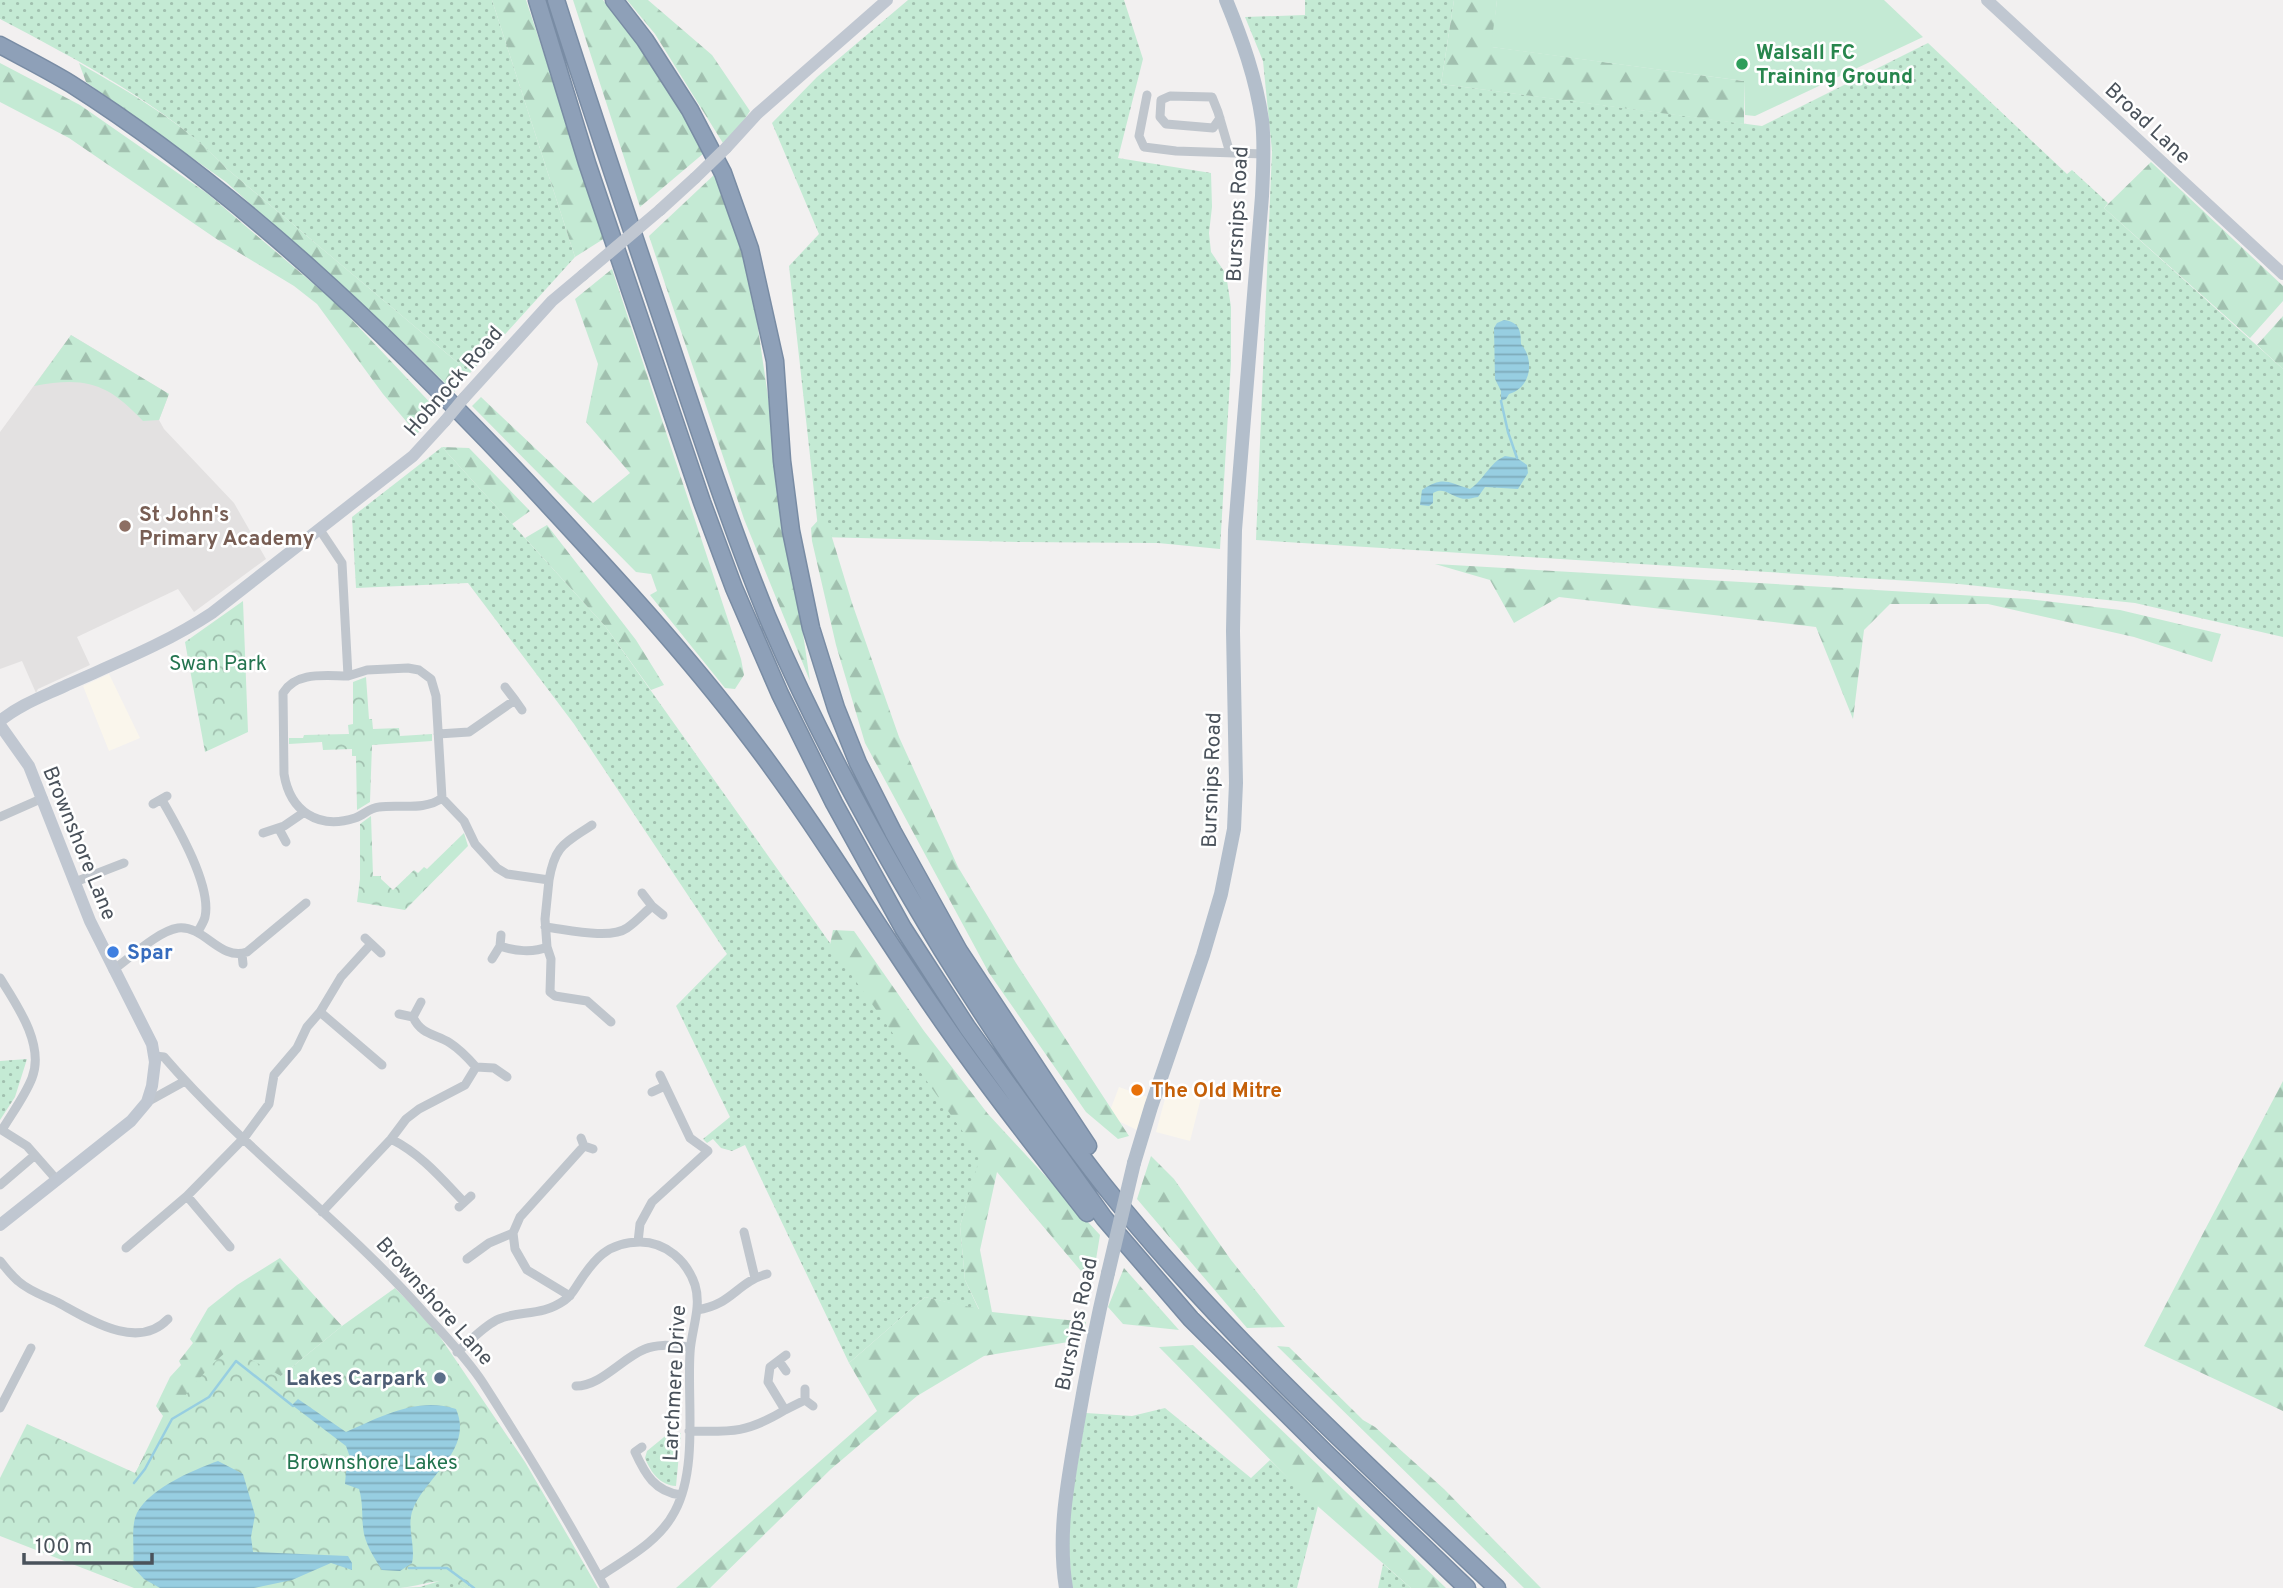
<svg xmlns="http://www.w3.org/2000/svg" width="2283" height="1588" viewBox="0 0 2283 1588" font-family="Overpass,sans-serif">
<defs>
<pattern id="grass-dots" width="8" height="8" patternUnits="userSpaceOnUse" patternTransform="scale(1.75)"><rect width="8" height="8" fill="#c4ead4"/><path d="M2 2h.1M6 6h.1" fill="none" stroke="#a1c0af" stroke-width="1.8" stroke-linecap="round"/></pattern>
<pattern id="forest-firs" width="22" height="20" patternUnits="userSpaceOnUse" patternTransform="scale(1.75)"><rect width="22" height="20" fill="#c4ead4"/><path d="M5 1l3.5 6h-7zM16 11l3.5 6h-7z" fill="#a1c0af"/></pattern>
<pattern id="park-crowns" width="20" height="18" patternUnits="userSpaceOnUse" patternTransform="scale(1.75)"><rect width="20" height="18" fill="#c4ead4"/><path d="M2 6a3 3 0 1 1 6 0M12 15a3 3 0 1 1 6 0" fill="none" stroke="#a1c0af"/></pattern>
<pattern id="water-rules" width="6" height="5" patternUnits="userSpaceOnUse" patternTransform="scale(1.75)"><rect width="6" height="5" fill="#97cee1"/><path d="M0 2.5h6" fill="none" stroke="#7daab9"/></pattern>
</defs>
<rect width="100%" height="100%" fill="#f2f0f0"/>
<path fill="#faf6ec" d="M109,674L140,738L109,751L83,686Z
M1169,1084L1203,1090L1190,1141L1156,1132Z
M1119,1087L1147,1097L1137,1130L1108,1116Z"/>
<path fill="#e3e1e1" d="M71,335L169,394L159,420L164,429L234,503L266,559L194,612L178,589L77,637L90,665L38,689L36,693L22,661L0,669V432Z"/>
<path fill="url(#grass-dots)" d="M0,0H492L575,257L470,373L226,168C171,108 72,57 0,19Z
M908,0H1124L1143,59L1118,158L1211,173L1212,207L1209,233L1211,252L1226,274L1231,307V363L1220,549L1158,543L1019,542L819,537L789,266L819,234L772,123L817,77Z
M1305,0H1454L1441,84L1762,126L1928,43L2067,174L2072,170L2108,203L2104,208L2283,369V637L2135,603L1959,584L1256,540L1272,151L1263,61L1245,17L1305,15Z
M442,447L605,626L981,1156L960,1226L965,1280L979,1310L925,1297L849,1363L745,1145L732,1151L721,1148L713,1139L707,1143L703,1139L730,1117L676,1006L727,954L574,724L468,583L356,588L352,517Z
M27,1059L15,1097L0,1120V1061Z
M1165,1408L1251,1478L1270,1460L1318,1506L1297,1588H1072L1067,1527L1086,1413L1132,1416Z
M669,1433H681L676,1486C660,1485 651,1473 645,1458L647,1451Z
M1383,1564L1411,1588H1378Z
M443,1580L454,1581L465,1588H400L420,1587Z"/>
<path fill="url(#forest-firs)" d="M492,0H526L605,238L575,257Z
M573,0H603L648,55L679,102L704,153L640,207Z
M627,0H648L712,55L750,111L726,148L655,34Z
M1454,0H1497L1492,47L1744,81V124L1441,84Z
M0,63L80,105L208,194L336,303L438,411L417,434L383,394L317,304L294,286L218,240L69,138L0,102Z
M79,63C130,93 185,123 226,168L470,373L454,392L402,341L226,182L86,82Z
M2151,162L2283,286V301L2250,338L2104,208Z
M715,174L735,226L752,288L810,681L744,519L649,236Z
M612,269L741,659L744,675L735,689L725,688L650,595L657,591L651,574L636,572L472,406L481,397L593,503L630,473L586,422L598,364L575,299Z
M2283,316V369L2257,345Z
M71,335L169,394L159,420L143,421C108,383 85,376 34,386Z
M442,447L469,448L530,511L512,524Z
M822,516L827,521L852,603L899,737L958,867L1016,963L1129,1136L1118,1139L1086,1112L989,973L865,743L836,645L812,541L811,528Z
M547,525L636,640L664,685L651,690L605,626L525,538Z
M1435,564L2028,599L2120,610L2221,634L2212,662L2134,637L1988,604H1890L1864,630L1853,719L1816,627L1559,597L1514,623L1490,580Z
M833,930L854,931L924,1031L988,1114L1100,1235L1092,1284L997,1172L980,1250L992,1312L1086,1322L1081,1342L1074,1341L984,1356L917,1396L831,1469L710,1588H676L877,1411L849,1363L925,1297L979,1309L965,1280L960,1226L980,1156L830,945Z
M2283,1081V1411L2144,1346Z
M1151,1156L1174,1179L1231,1260L1285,1327L1247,1328L1137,1199Z
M280,1258L342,1326L281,1376L135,1474L163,1416L156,1406L170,1377L181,1365L179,1361L193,1343L190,1339L208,1308L237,1285Z
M1124,1268L1179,1330L1123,1324L1108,1307Z
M1193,1345L1446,1588H1411L1305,1495L1159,1347Z
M1277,1346L1289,1347L1363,1420L1375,1427L1444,1489L1541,1588H1524Z"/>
<path fill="url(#park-crowns)" d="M243,601L248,732L205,752L185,642Z
M366,677L369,719H372L373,729L399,728L400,736L432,734V741L372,745L370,802L357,810L356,756H352V749L323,750L322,742L289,744V738H303L304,735L349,734L348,725L353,724V682Z
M371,816L373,876H381V879L393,890L414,870L418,873L424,867L427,869L464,833L468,846L405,910L357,902L360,879V824Z
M395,1288L434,1328L525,1462L598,1588H465C443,1574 425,1586 400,1588H134L0,1536V1478L27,1424L135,1473C162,1429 187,1385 226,1352H237L281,1376L342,1326Z"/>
<path fill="#c4ead4" d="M1497,0H1884L1923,37L1755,116L1745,115L1744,81L1491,47Z"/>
<path fill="url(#water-rules)" d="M1504,320C1519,322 1521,330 1521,344C1535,360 1531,388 1509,394L1506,399L1501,401V391L1495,379L1494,328L1497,323Z
M1505,456L1517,458L1527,465L1528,473L1518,489L1485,487L1478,497C1472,498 1466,500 1460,498C1449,495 1444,487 1433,493V503L1429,506L1420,505L1422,490C1443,476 1447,482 1470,489C1484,480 1489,463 1505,456Z
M298,1399L346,1432C380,1417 418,1396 456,1409C474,1450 426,1476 413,1509C406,1526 416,1546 412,1563L400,1571L382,1570C375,1559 367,1547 364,1534C361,1518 364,1506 359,1489L345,1484L346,1472L351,1460L346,1446L292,1405Z
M218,1461L243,1474L255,1515L251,1537L253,1552L348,1556L352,1563V1570L331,1563L292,1580L254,1588H160L144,1579L133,1567C135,1551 131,1534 135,1518C143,1491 193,1470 218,1461Z"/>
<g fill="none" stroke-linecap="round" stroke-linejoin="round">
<path stroke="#97cee1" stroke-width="2.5" d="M1501,401L1508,432L1517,458
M134,1483L145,1469L172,1419L209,1397L236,1361L293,1406
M409,1568H447L474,1588"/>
<defs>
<path id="motorway" d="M537,0L587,163L702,502L734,588L780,694L834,803L903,928L967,1027L1104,1218L1191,1319L1325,1452L1467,1588
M556,0C592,114 631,227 669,340C700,433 730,525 767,616C816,732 877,843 942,950C992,1030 1044,1109 1102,1183C1220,1331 1361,1459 1497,1588
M614,0L645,40L690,110L723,173L750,249L775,361L782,461L791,531L811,628L836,708L858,763L893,832L959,951L1088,1146
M0,45C24,58 48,70 71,84C242,193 388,335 527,482C604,565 681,647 750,738C822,832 882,936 950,1032C993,1094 1040,1153 1087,1213"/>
</defs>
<use href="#motorway" stroke="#798ca4" stroke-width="19"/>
<path stroke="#c0c6cd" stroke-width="9" d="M1147,95L1139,136L1144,147L1176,151L1264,154
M1220,118L1213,128L1166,124L1160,117L1161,100L1170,96L1212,97L1218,112L1230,153
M320,530L342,563L348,676C326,676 296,671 283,693L284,774C290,811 318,830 355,818C364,815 369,808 379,807C399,804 425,811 442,798L464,821L475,844L497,868L507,874L549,880C555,845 564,844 592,825
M348,676L367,670L408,668L419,670L431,679L436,696L442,798
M515,700L522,710
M438,734L469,732L515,700L505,687
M162,800C177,826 212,886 205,917C204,922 200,927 198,932
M153,804L167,796
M0,817L43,798
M279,829L286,842
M263,833L284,826L303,813
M75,882L124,863
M652,906L663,915
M545,927C565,929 610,940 627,928C636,922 644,913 652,906L642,893
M501,935L500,946C514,951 533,953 547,947L545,919L549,880
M365,938L381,953
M547,947L551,959L550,992L555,996L587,1001L611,1022
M242,954L243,964
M492,959L500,946
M113,970C130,958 158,931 178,928C205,925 219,961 247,952L306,903
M0,978C17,1005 45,1045 32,1078C25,1096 12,1113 2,1130
M320,1012L382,1065
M399,1014L413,1017
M155,1056L164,1057C245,1151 347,1224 429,1318C447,1338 468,1360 483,1383C526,1450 567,1518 605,1588
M476,1067L494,1068L507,1077
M652,1092L665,1086
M147,1102L185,1081
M0,1129L27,1146L56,1179
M581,1138L584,1146L593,1149
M391,1139C421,1154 441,1178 464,1202
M0,1185L35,1155
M187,1196L230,1247
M459,1207L471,1196
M322,1212L391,1139L406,1119L419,1109L465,1085L476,1067C468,1058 461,1050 450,1043C436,1034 421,1035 413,1017L421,1002
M744,1232L755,1278
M638,1242L640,1224L652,1202L708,1151L690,1138L660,1075
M126,1248L187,1196L244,1138L269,1104L274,1075L297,1048L307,1027L320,1012L341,977L371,944
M467,1259L489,1243L513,1233
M0,1261C6,1268 11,1275 18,1281C29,1291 44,1296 57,1302C87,1318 137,1352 168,1319
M570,1296L527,1270L515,1249L513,1233L520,1217L584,1146
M697,1310C732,1305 737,1282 767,1274
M457,1352C470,1342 484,1325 499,1319C521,1310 541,1317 565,1300C571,1296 574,1290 578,1284C594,1259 608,1242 640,1242C666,1242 687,1261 695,1285C702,1307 691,1331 690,1353C687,1401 698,1468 675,1511C659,1542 627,1558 599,1577
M779,1361L786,1371
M576,1386C601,1386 622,1358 645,1349C659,1343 675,1346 690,1347
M805,1389V1400L813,1406
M0,1408L31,1348
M785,1410L805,1400
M689,1431C732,1432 747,1433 785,1410L768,1382L770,1367L786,1355
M642,1447L635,1452C645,1474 655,1492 681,1495"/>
<path stroke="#c0c7d1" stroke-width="12" d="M1987,0L2283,274
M726,148L757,114L887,0
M660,210L695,178
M464,398L552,301L583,275
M0,721C19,705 44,696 67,685C116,663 167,643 212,613L413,456L445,421
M0,725L29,766L90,921L152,1044L155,1062L152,1086L147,1102L131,1121L0,1225"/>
<path stroke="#b3becb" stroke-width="14" d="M1134,1163L1151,1107L1203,955L1221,894L1234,829L1236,783L1233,631L1235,530L1262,196C1263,171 1265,145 1262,120C1256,78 1242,39 1226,0
M1066,1588C1057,1533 1068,1481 1077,1427C1086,1375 1096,1324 1108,1273"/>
<use href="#motorway" stroke="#8ea0b8" stroke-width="16"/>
<path stroke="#c0c7d1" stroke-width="12" d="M695,178L726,148
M583,275L660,210
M445,421L464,398"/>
<path stroke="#b3becb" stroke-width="14" d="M1108,1273L1134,1163"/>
</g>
<circle fill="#2e9e5b" stroke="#fff" stroke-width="2.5" cx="1742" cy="64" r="7"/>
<circle fill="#8d6e63" stroke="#fff" stroke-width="2.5" cx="125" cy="526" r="7"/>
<circle fill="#3f7fe0" stroke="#fff" stroke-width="2.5" cx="113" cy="952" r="7"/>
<circle fill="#e8710a" stroke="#fff" stroke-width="2.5" cx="1137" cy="1090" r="7"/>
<circle fill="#5c6f8a" stroke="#fff" stroke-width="2.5" cx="440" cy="1378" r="7"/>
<g text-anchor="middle" stroke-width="5" stroke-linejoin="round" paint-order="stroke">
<g font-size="21" font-weight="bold" fill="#27864d" stroke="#fff" text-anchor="start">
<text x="1756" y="59">Walsall FC<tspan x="1756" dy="24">Training Ground</tspan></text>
</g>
<g font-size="21" fill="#4a525b" stroke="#fff">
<text transform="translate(2148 123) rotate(43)" y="7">Broad Lane</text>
<text transform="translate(1237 214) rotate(-87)" y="7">Bursnips Road</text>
<text transform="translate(453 381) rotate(-49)" y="7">Hobnock Road</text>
<text transform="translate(1211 780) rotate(-88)" y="7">Bursnips Road</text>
<text transform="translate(80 843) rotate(68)" y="7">Brownshore Lane</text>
<text transform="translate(435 1301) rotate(48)" y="7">Brownshore Lane</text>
<text transform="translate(1076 1324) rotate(-78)" y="7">Bursnips Road</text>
<text transform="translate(674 1383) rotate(-87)" y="7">Larchmere Drive</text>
</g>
<g font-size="21" font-weight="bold" fill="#785e54" stroke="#fff" text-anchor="start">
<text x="139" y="521">St John's<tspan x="139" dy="24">Primary Academy</tspan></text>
</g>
<g font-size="21" fill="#23744f" stroke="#fff">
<text x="218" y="670">Swan Park</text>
<text x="372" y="1469">Brownshore Lakes</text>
</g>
<g font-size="21" font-weight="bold" fill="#366cbe" stroke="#fff" text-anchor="start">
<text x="127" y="959">Spar</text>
</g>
<g font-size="21" font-weight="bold" fill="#c56008" stroke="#fff" text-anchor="start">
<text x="1151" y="1097">The Old Mitre</text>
</g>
<g font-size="21" font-weight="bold" fill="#4e5e75" stroke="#fff" text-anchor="end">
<text x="426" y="1385">Lakes Carpark</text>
</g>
</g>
<path d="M24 1553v10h128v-10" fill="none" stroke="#4a525b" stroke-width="3.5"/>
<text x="35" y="1553" font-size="21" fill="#4a525b" stroke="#ffffff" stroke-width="5" paint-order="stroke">100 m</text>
</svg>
